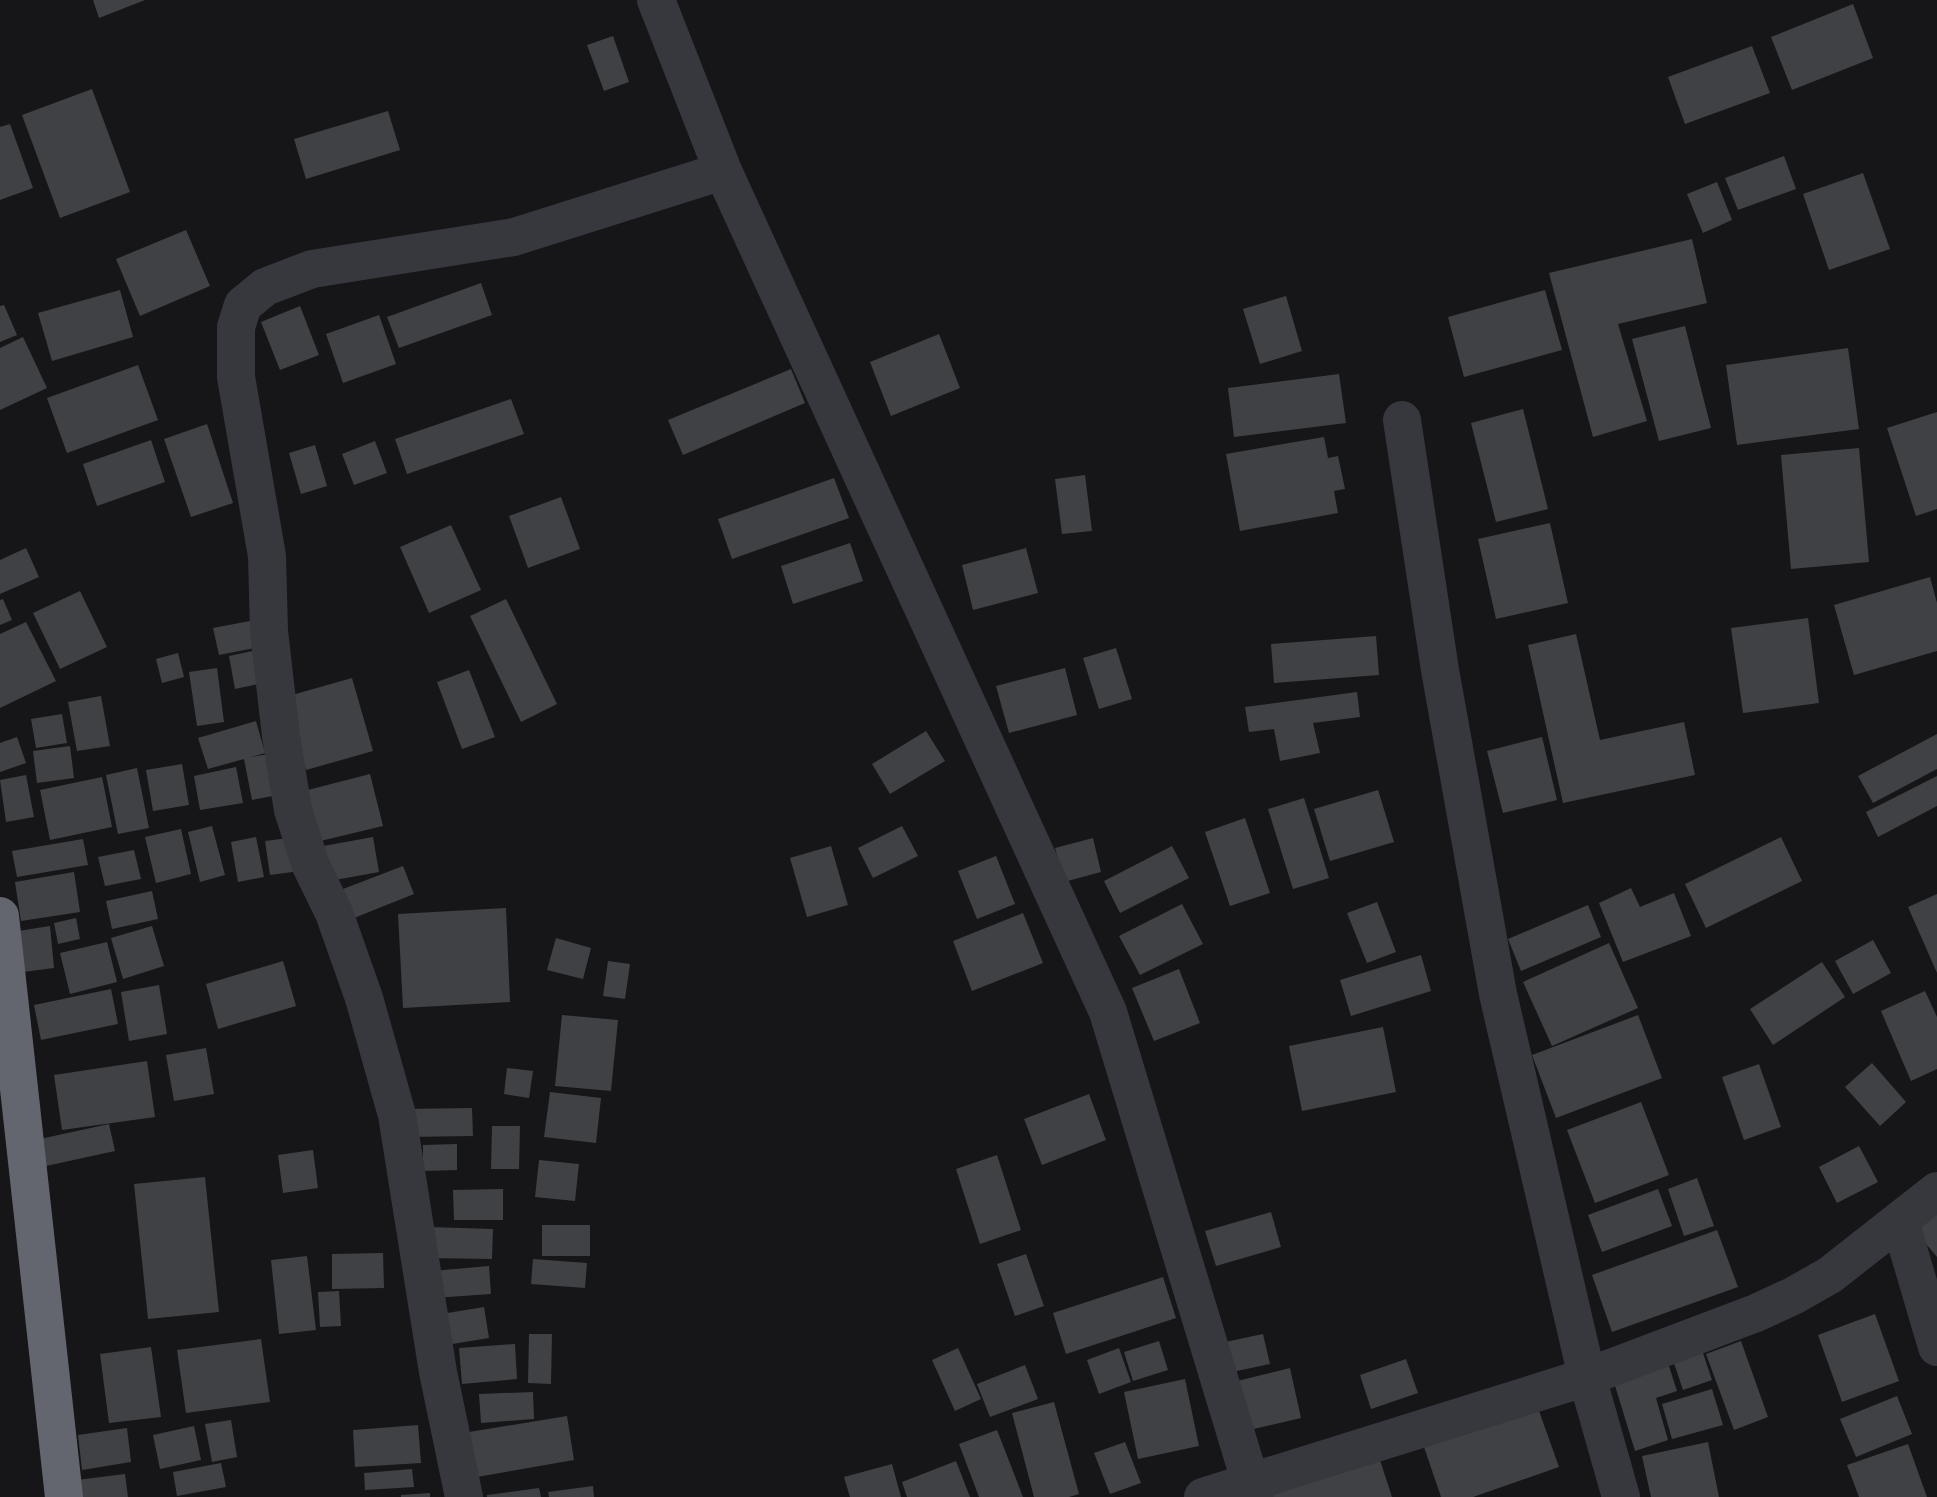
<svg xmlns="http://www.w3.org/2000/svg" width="1937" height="1497" viewBox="0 0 1937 1497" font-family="'PT Sans',sans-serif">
<rect width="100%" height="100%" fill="#161618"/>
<path fill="#404145" d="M93,0H145L99,18Z
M1853,4L1873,58L1792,90L1771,37Z
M613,36L629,82L604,91L587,45Z
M1752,46L1770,93L1685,124L1668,77Z
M92,89L130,192L60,218L22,115Z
M388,111L400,150L306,179L294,139Z
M10,124L33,188L0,200V127Z
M1784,156L1796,189L1738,210L1725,178Z
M1863,173L1890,249L1829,270L1803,194Z
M1717,182L1732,220L1703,233L1687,194Z
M186,230L210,286L140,316L116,259Z
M1692,239L1707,303L1618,324L1647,421L1593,437L1549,273Z
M481,283L492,315L399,348L387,317Z
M120,290L133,337L52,361L38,313Z
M1545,290L1562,350L1464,377L1448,317Z
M1286,296L1302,351L1260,364L1243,309Z
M4,305L17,335L0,342V306Z
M300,306L319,355L280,370L261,322Z
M379,315L396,364L343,383L326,334Z
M1685,326L1711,428L1659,441L1632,339Z
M939,334L960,388L891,416L870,362Z
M23,337L47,388L0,410V348Z
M1848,348L1859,429L1737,445L1726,365Z
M138,365L158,420L67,453L47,398Z
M791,369L805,403L683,455L668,420Z
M1339,374L1346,423L1234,437L1228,388Z
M511,399L524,434L407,474L395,439Z
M1523,409L1548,509L1496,522L1471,423Z
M1937,412V509L1916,516L1887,428Z
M207,424L233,503L191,517L164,439Z
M1324,437L1328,458L1338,456L1345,489L1334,491L1338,513L1240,531L1226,454Z
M151,440L165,482L97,506L83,464Z
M375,441L387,473L354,485L342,454Z
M315,445L327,486L301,494L289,453Z
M1859,448L1869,562L1791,569L1781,455Z
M1085,475L1092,531L1062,534L1055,479Z
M834,478L849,518L732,559L718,519Z
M561,497L580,549L528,568L509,516Z
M1550,523L1568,603L1496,619L1478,539Z
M451,525L481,590L429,613L400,547Z
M850,543L863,581L793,604L781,566Z
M26,548L39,577L0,594V560Z
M1026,548L1038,593L973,610L962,565Z
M1930,577L1937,603V651L1854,675L1834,605Z
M80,591L107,647L60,669L33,613Z
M3,599L12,620L0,625V600Z
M506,599L557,704L521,722L470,616Z
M1808,618L1819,703L1743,713L1731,628Z
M250,621L255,648L219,655L213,628Z
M26,622L56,681L0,708V634Z
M1576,634L1600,740L1684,722L1695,775L1563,803L1528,645Z
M1376,636L1379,675L1274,683L1271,644Z
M1116,648L1132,699L1099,709L1083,658Z
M257,650L263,683L235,689L229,656Z
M178,653L184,677L162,683L156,659Z
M217,668L224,722L197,726L189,672Z
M1065,668L1077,715L1009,733L996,686Z
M469,670L495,737L462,749L437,682Z
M352,678L373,751L306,770L285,697Z
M1357,692L1360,717L1313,723L1320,753L1280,761L1274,729L1249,732L1245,707Z
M101,696L110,746L77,751L68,702Z
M62,714L67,743L36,748L31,719Z
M256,721L265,753L251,757L274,753L283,794L252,800L244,759L208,769L198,738Z
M926,731L945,761L890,794L872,764Z
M1937,734V769L1873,803L1858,776Z
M17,737L26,763L0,772V743Z
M1542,737L1557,800L1503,813L1487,751Z
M70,746L74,778L37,783L33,751Z
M182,764L189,805L153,811L146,770Z
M236,767L243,803L200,810L194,776Z
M137,768L149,828L118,834L106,775Z
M370,774L383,826L312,843L300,792Z
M26,775L34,817L6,822L0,780Z
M1937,776V806L1878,837L1866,812Z
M102,777L112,827L50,840L40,790Z
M1378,790L1394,842L1330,861L1314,809Z
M1304,798L1329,878L1293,889L1268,809Z
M1245,818L1270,893L1230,906L1205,832Z
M212,826L225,875L200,882L188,832Z
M902,826L918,856L873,878L858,848Z
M181,829L191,874L156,883L145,837Z
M256,837L264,877L238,882L231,842Z
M296,837L300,871L270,875L265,841Z
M373,837L379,872L324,882L318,847Z
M1781,837L1802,881L1706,928L1685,884Z
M1093,838L1101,872L1064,882L1055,848Z
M83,839L88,865L17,877L12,851Z
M831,846L848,905L807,917L790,858Z
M1172,846L1189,878L1120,913L1104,881Z
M134,850L141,879L105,886L98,857Z
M996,856L1015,904L977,919L958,871Z
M403,866L414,894L354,918L343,889Z
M74,872L80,912L21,921L15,882Z
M1631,888L1640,907L1674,893L1691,936L1623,962L1599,903Z
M152,891L158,919L112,929L106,901Z
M1937,894V973L1908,907Z
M1377,902L1396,952L1367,963L1347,913Z
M1182,904L1203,944L1140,975L1119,936Z
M1588,905L1601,937L1521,971L1508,939Z
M506,908L510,1002L403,1008L398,914Z
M1023,913L1043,963L972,991L953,941Z
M76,918L80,939L58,944L54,923Z
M50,926L54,968L23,972L18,931Z
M152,926L164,966L123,979L111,938Z
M556,938L591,948L583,979L547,970Z
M1873,940L1891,973L1853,994L1835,961Z
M107,942L117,982L70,994L60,953Z
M1609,943L1638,1008L1552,1046L1523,982Z
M1421,955L1431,991L1351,1016L1340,980Z
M283,961L296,1006L218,1029L206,984Z
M608,961L630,964L625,999L603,996Z
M1822,962L1845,997L1773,1045L1750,1009Z
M1179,969L1200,1023L1154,1041L1132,988Z
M159,985L167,1034L129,1041L121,992Z
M111,989L118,1024L41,1040L34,1005Z
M1925,991L1937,1017V1069L1911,1081L1881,1011Z
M562,1015L618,1020L611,1091L555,1086Z
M1638,1015L1662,1078L1556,1118L1532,1055Z
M1383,1027L1396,1092L1302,1111L1289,1046Z
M206,1048L214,1094L174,1101L166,1055Z
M147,1061L155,1117L62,1130L54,1075Z
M1872,1063L1906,1102L1880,1126L1845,1087Z
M1759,1064L1781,1127L1744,1140L1722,1077Z
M507,1068L533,1071L529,1098L504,1094Z
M550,1092L601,1098L596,1143L544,1137Z
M1089,1094L1106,1140L1042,1165L1024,1119Z
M1641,1102L1669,1175L1595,1203L1567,1130Z
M472,1108L473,1136L406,1137V1109Z
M109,1124L115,1151L46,1166L40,1139Z
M492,1126H520L519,1169H491Z
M457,1144V1170L423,1171V1145Z
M1859,1146L1878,1182L1837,1203L1819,1167Z
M313,1150L318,1188L283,1193L278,1155Z
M997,1155L1021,1230L980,1244L956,1169Z
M539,1160L579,1164L575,1201L535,1197Z
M205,1177L219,1312L148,1319L134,1184Z
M1697,1178L1714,1226L1684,1236L1668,1189Z
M503,1189V1220H454L453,1190Z
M1658,1189L1672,1226L1602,1252L1588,1215Z
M1271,1212L1281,1247L1216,1266L1205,1231Z
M1937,1213V1257L1915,1231Z
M542,1225H590V1256H542Z
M428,1227L493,1229L492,1259L427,1258Z
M1717,1230L1738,1287L1612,1332L1592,1275Z
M383,1253L384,1288L332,1289V1254Z
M1026,1254L1044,1306L1015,1316L997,1264Z
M307,1256L316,1330L279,1334L271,1260Z
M533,1259L587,1263L585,1288L531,1284Z
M489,1266L491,1294L434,1298L432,1271Z
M1163,1277L1176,1318L1066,1354L1053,1313Z
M339,1291L341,1326L320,1327L318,1292Z
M484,1307L489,1338L440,1346L435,1315Z
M1875,1314L1899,1381L1842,1402L1818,1335Z
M529,1334H552L551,1384L528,1383Z
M1263,1334L1270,1364L1232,1372L1225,1342Z
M261,1339L270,1402L186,1413L177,1350Z
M1159,1341L1168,1370L1133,1381L1124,1352Z
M1741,1341L1768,1417L1734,1430L1706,1354Z
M515,1344L517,1379L462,1384L459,1348Z
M151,1347L161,1417L109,1423L100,1354Z
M958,1348L981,1399L955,1411L932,1360Z
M1119,1348L1131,1382L1099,1394L1087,1360Z
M1702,1350L1712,1380L1683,1390L1673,1360Z
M1406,1359L1418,1393L1371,1409L1360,1375Z
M1667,1360L1677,1391L1656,1398L1668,1440L1635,1451L1613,1379Z
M1025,1365L1038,1399L990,1417L977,1384Z
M1290,1368L1301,1418L1249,1430L1237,1381Z
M1185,1379L1199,1446L1138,1459L1124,1392Z
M1712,1389L1723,1425L1672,1439L1662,1404Z
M533,1392L534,1419L481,1423L479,1394Z
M1897,1396L1912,1434L1856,1457L1840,1419Z
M1054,1402L1079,1494L1069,1497H1034L1012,1413Z
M1538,1408L1559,1467L1473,1497H1441L1424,1447Z
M567,1416L574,1460L471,1478L463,1433Z
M231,1420L237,1457L212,1462L205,1424Z
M418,1425L421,1463L355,1467L353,1430Z
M194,1426L201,1460L160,1469L153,1435Z
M127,1428L131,1462L82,1470L78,1435Z
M997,1430L1023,1497H979L959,1444Z
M1125,1442L1141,1483L1110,1494L1094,1453Z
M1708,1442L1719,1497H1651L1642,1456Z
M1908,1444L1927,1497H1859L1847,1465Z
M1380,1460L1392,1497H1264Z
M956,1461L970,1497H907L902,1482Z
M221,1463L226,1487L177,1496L173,1472Z
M892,1464L901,1497H850L844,1477Z
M412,1469L414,1487L365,1490L364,1473Z
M125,1474L128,1497H79L77,1480Z
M593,1486L594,1497H549L548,1492Z
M539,1488L541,1497H487V1495Z
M430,1493V1497H401V1495Z"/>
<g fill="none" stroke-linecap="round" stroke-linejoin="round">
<path stroke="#37383d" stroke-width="38" d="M656,0L723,171L1108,1012L1255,1497
M1402,420L1440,670L1498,994L1587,1377L1621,1497
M1900,1221L1937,1347
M464,1497L438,1372L397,1115L364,998L334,913L311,866L293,810L281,736L269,631L267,556L236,377V327L243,305L265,287L312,269L514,237L723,171
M1203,1497L1587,1377L1756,1313L1793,1296L1830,1275L1937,1191"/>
<path stroke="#63666e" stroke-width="38" d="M0,916L64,1497"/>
</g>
</svg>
